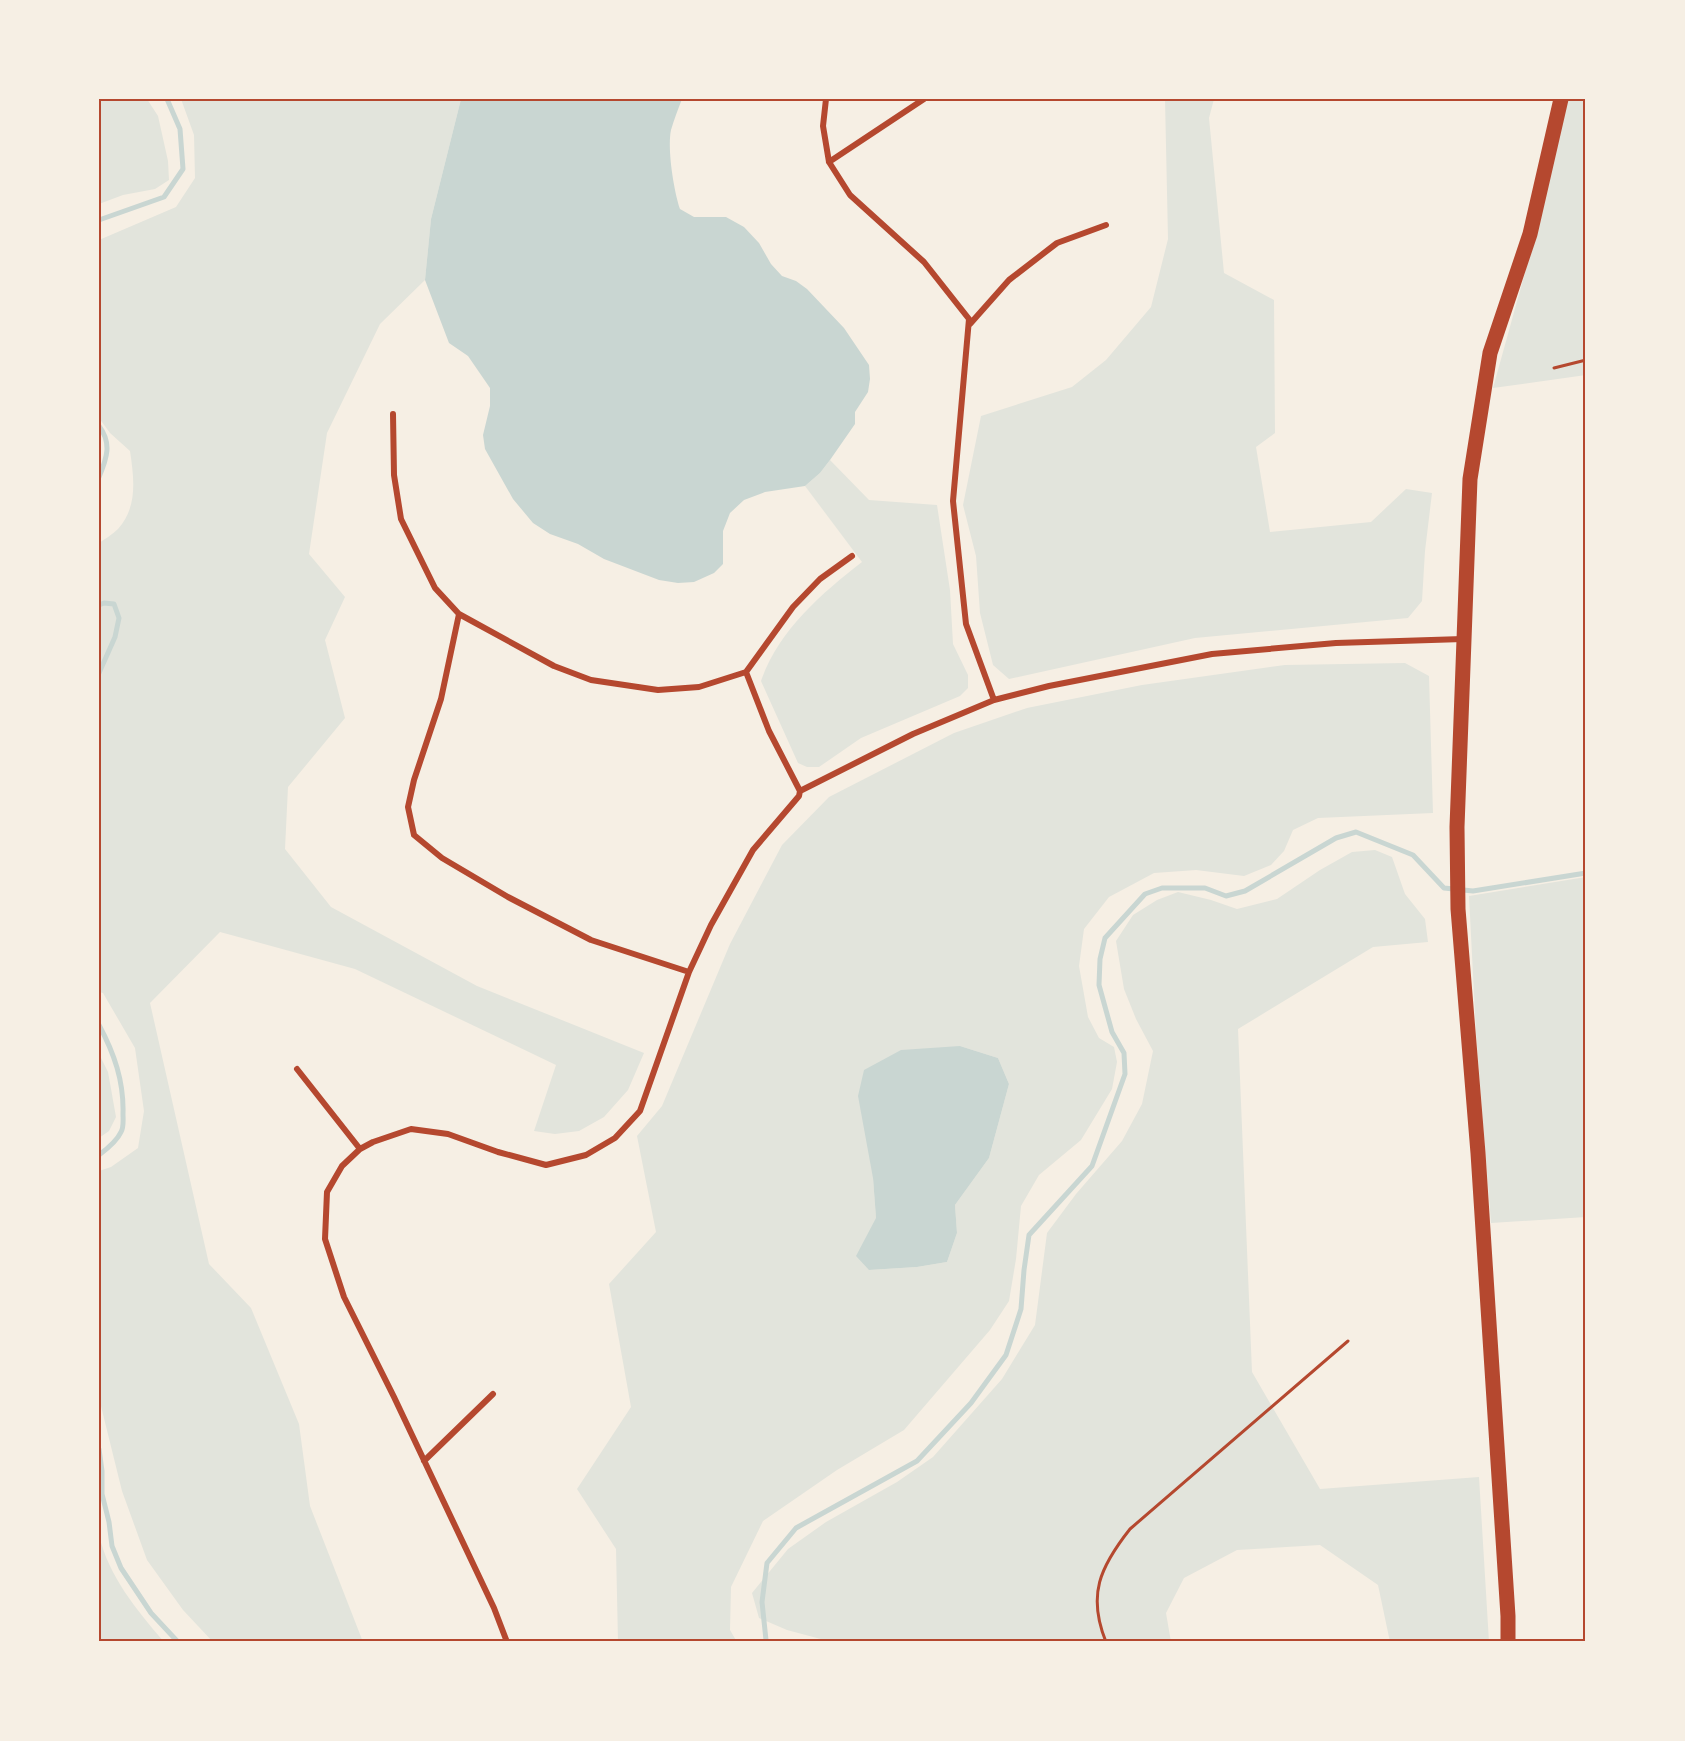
<svg xmlns="http://www.w3.org/2000/svg" width="1685" height="1741" viewBox="0 0 1685 1741" font-family="'Exo 2',sans-serif">
<rect width="100%" height="100%" fill="#f6efe4"/>
<path fill="#e2e4dc" fill-rule="evenodd" d="M99,99H147L158,116L168,161L169,180L155,189L123,195L99,204Z
M181,99H461L431,219L425,280L380,324L327,433L309,554L345,597L325,640L345,718L288,787L285,849L331,907L477,986L644,1053L628,1090L604,1117L579,1131L555,1134L534,1131L556,1065L355,969L220,932L150,1003L209,1264L251,1308L299,1424L310,1506L363,1642H213L183,1610L147,1560L122,1491L99,1398V1171L111,1167L138,1148L144,1111L135,1048L103,993L99,992V543C105,539 113,534 118,529C138,507 134,478 130,451L110,433L99,418V240L176,207L195,178L194,135Z
M1165,99H1214L1209,118L1224,273L1274,300L1275,433L1256,447L1270,532L1371,522L1406,489L1432,493L1425,551L1422,601L1408,618L1195,638L1009,679L993,665L980,613L976,556L963,505L981,416L1072,387L1106,360L1151,307L1168,239Z
M1568,99H1586V375L1493,388L1541,215Z
M830,460L869,500L937,505L950,590L953,644L968,675V688L960,696L861,738L819,767H807L798,763L761,681C778,631 822,593 862,562L805,486L820,473Z
M1405,663L1429,676L1433,813L1318,818L1293,830L1284,851L1271,865L1244,876L1196,870L1154,873L1109,897L1084,929L1079,966L1088,1017L1099,1038L1114,1047L1117,1062L1112,1089L1081,1140L1039,1175L1021,1206L1016,1259L1009,1301L990,1330L904,1430L837,1470L763,1521L731,1587L730,1630L737,1642H618L616,1549L577,1489L631,1407L609,1284L656,1232L637,1136L662,1106L730,944L782,845L829,797L954,733L1027,708L1142,685L1285,665ZM960,1046L998,1058L1009,1084L989,1158L955,1205L957,1233L947,1262L917,1267L869,1270L876,1218L873,1178Z
M1375,850L1392,857L1405,894L1425,919L1428,942L1373,947L1238,1029L1252,1372L1320,1489L1479,1477L1489,1642H1390L1378,1585L1320,1545L1237,1550L1184,1578L1166,1613L1171,1642H832L787,1630L759,1618L752,1593L788,1549L826,1522L897,1482L933,1457L1002,1379L1035,1325L1047,1233L1076,1194L1122,1141L1142,1104L1153,1051L1136,1019L1124,989L1116,941L1133,915L1157,900L1178,892L1211,900L1237,909L1277,899L1320,870L1352,852Z
M1586,877V1217L1491,1223L1476,1033L1469,896Z
M99,1054L108,1072L116,1117L109,1131L99,1138Z
M99,1535C109,1577 136,1609 164,1642H99Z"/>
<path fill="#c9d6d2" d="M461,99H682C678,109 674,120 671,130C667,149 674,191 680,209L694,217H726L744,227L759,243L771,264L782,276L796,281L807,289L844,328L869,365L870,379L868,392L855,412V424L830,460L820,473L805,486L765,492L744,500L730,513L723,531V564L714,573L694,582L678,583L659,580L604,559L578,544L550,534L533,523L513,499L485,449L483,435L490,406V388L468,356L449,343L425,280L431,219Z
M960,1046L998,1058L1009,1084L989,1158L955,1205L957,1233L947,1262L917,1267L869,1270L856,1256L876,1218L873,1178L858,1096L864,1070L901,1050Z"/>
<g fill="none" stroke-linecap="round" stroke-linejoin="round">
<path stroke="#c9d6d2" stroke-width="5" d="M99,220L164,197L183,169L180,129L167,99
M99,426C112,443 107,458 99,477
M99,605L104,603L114,604L119,618L115,637L99,673
M99,1025C114,1053 124,1081 123,1114C123,1119 124,1127 121,1132C117,1141 107,1149 99,1155
M99,1449L102,1471V1494L109,1522L112,1546L121,1568L151,1613L178,1642
M768,1642L766,1640L762,1602L767,1563L796,1528L917,1461L971,1403L1006,1355L1021,1309L1024,1270L1029,1235L1092,1166L1125,1074L1124,1053L1112,1032L1099,985L1100,959L1105,938L1145,894L1162,888H1205L1226,896L1245,891L1336,838L1356,832L1413,855L1444,888L1473,891L1586,873"/>
<path stroke="#b5482f" stroke-width="3" d="M1554,368L1586,360
M1106,1642C1087,1595 1100,1567 1130,1529L1348,1341"/>
<path stroke="#b5482f" stroke-width="6" d="M826,99L823,126L829,162L850,195L924,262L969,319L953,501L966,624L994,700
M829,162L924,99
M970,324L1009,280L1057,243L1106,225
M393,414L394,475L401,519L435,588L459,614L441,699L414,780L408,807L414,835L442,858L508,897L591,940L689,972
M459,614L554,666L591,680L658,690L699,687L746,672L793,607L820,579L852,556
M746,672L769,731L800,791
M297,1069L360,1149
M424,1461L493,1394
M507,1642L494,1608L394,1397L344,1297L325,1239L327,1192L342,1166L360,1149L373,1142L411,1129L448,1134L498,1152L546,1165L586,1155L615,1138L640,1111L689,972L711,925L753,850L799,796L800,791L913,734L994,700L1049,686L1212,654L1336,643L1463,639"/>
<path stroke="#b5482f" stroke-width="15" d="M1508,1642V1616L1478,1153L1458,909L1457,827L1470,479L1490,353L1530,234L1561,99"/>
</g>
<rect width="1685" height="1741" fill="none" stroke="#f6efe4" stroke-width="201"/>
<rect x="100" y="100" width="1484" height="1540" fill="none" stroke="#b5482f" stroke-width="2"/>
</svg>
